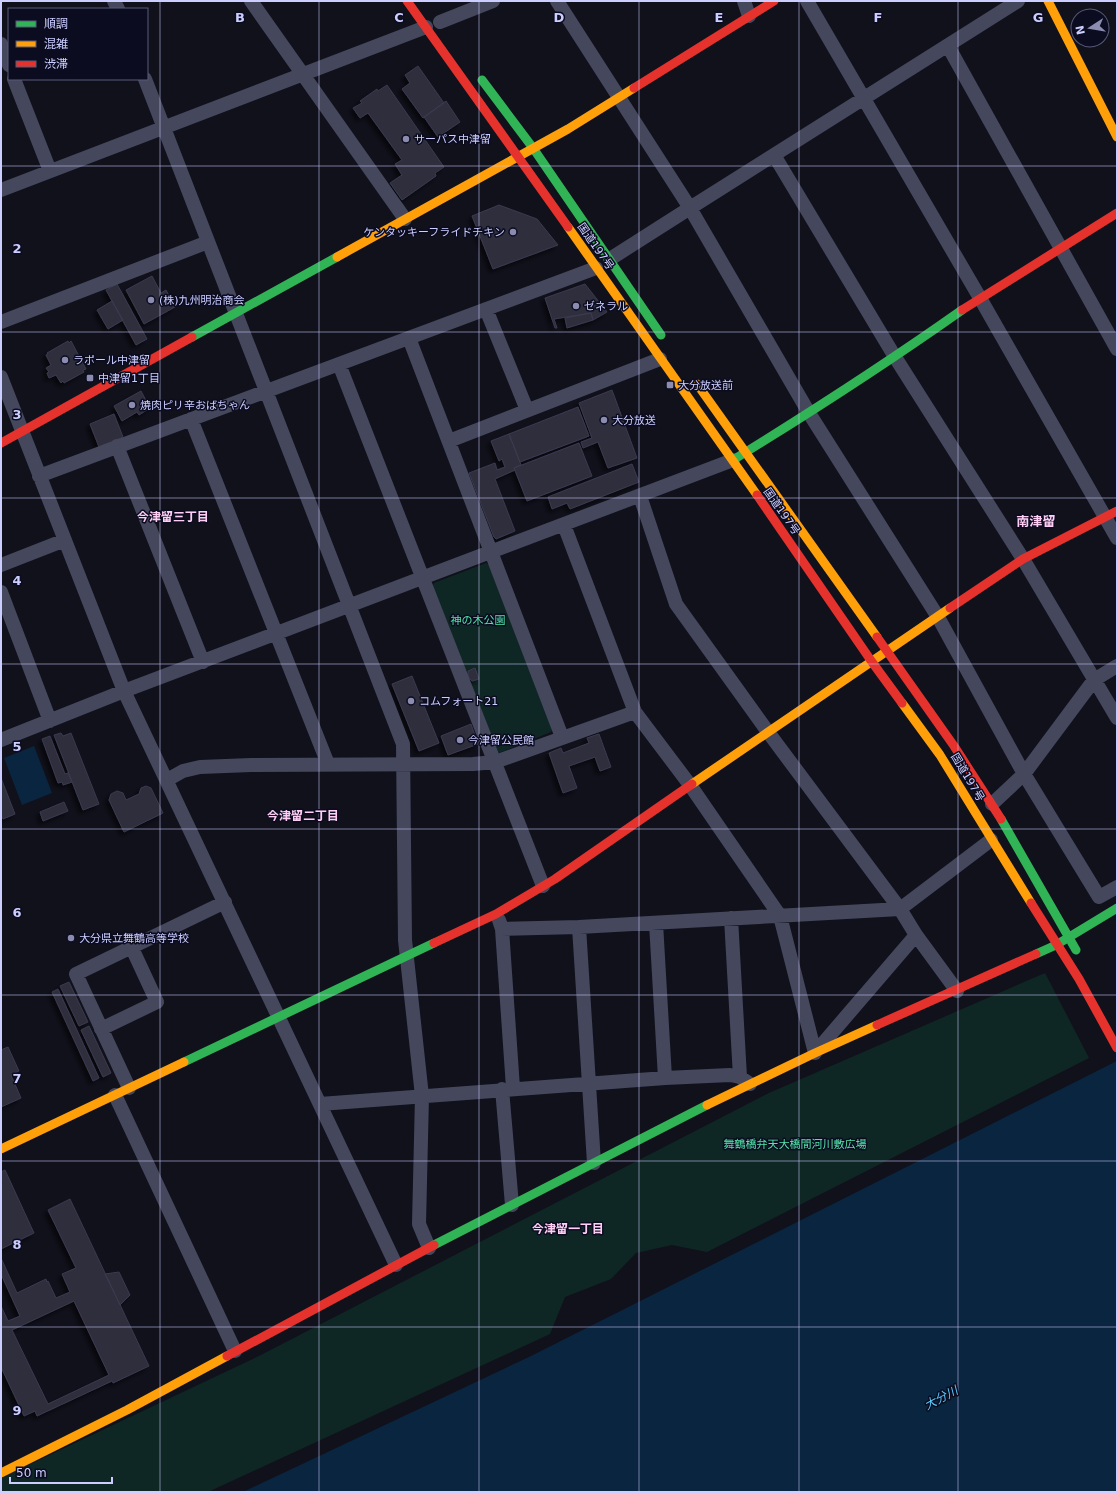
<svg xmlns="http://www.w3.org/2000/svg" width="1118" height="1493" viewBox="0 0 1118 1493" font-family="'DejaVu Sans','Noto Sans JP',sans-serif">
<defs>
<filter id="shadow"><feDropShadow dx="-3.5" dy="3.5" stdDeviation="2" flood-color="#0009"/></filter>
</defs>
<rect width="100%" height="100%" fill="#11111c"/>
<path fill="#0f2724" d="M486,563L492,566L553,727L551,732L499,753L494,750L431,588L434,583Z
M1045,973L1089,1058L707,1252L672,1245L636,1253L611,1279L565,1297L550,1334L208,1492H1V1478L257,1357L769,1093Z"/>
<path fill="#0a253f" d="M34,746L52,793L22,805L4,758Z
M1117,1061V1492H243L531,1356Z"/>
<path fill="#2e2e3e" stroke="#3b3a50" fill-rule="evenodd" filter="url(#shadow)" d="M418,66L444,103L423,118L402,89L410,83L405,75Z
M387,85L444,167L435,173L436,176L402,200L390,183L402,175L395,164L402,160L368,113L360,118L353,108L362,103L360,101L377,89L378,91Z
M446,101L460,122L438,137L424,117Z
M499,205L537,219L558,245L493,269L472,216Z
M152,276L161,293L166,290L175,307L144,324L126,290Z
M117,284L147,339L136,345L106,290Z
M585,284L607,312L593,320L591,313L554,319L557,328H555L545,298Z
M112,301L123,320L108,329L97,310Z
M591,313L593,320L567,328L565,318Z
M68,341L69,343L71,341L86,369L83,370L84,372L64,383L63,381L61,383L56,375L49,378L47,373L49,372L46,368L51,365L46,355L48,354L47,353Z
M612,390L637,458L608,468L598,442L583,448L581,442L592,438L579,403Z
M141,391L150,408L139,415L137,412L122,421L114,406Z
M578,407L589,436L520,462L509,434Z
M114,414L123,437L99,447L90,424Z
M509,434L521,465L514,468L515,470L495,479L515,531L496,539L494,537L469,473L495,463L497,470L505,467L502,459L499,461L491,441Z
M579,443L592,476L527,501L514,468Z
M632,464L639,482L570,509L567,503L552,509L548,497Z
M475,668L479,679L472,681L468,677V671Z
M412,676L439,743L419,751L392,684Z
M471,724L478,744L448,755L441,736Z
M61,733L63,736L71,733L99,804L83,810L54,735Z
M599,734L611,767L600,771L595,757L569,766L577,788L563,793L549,753L561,748L563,753L589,743L587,738Z
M50,736L65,774L68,773L72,782L63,785L62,782L58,783L42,739Z
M1,778L15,814L3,819L1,815Z
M146,786L151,788L163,813L124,832L109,800L111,794L117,791L123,793L126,800L139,794L141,788Z
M64,802L68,811L43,821L40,812Z
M69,982L88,1022L79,1026L60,986Z
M58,989L99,1078L93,1081L52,992Z
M89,1026L111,1073L103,1077L81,1030Z
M8,1047L19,1071L11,1075L21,1098L1,1107V1050Z
M5,1170L34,1233L1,1249V1172Z
M70,1199L149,1366L113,1383L112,1381L37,1416L35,1411L24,1416L1,1367V1306L8,1321L20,1316L1,1274V1258L17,1293L46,1279L47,1282L48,1281L56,1298L70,1292L62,1274L76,1268L48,1210ZM74,1301L109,1375L48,1404L12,1330Z
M119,1272L130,1295L120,1305L105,1274Z"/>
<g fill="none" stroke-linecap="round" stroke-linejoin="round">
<path stroke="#45475d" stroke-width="14" d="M114,1L118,9
M251,1L405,219
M557,1L690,208L809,413L938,617L1024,774L1099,897L1117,887
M744,1L749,16
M807,1L980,298L1117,538
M440,22L493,1
M1,44L9,65
M948,46L1117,349
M14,79L50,171
M145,79L403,744L405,940L422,1096L419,1224L429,1248
M774,155L895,357L1023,559L1117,718
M1,190L426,27
M610,259L690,208L1018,1
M486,309L527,410
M1,322L208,242
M409,338L562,737
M339,364L543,886
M1,377L124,691L396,1265
M191,419L328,764
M449,441L660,359
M117,446L203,662
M39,476L596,268
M640,496L676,604L768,732L900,909L916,935L819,1048
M564,525L635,712L690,785L780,916L815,1053
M1,565L65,540
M1,592L50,721
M1,740L124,691L733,460
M167,780L183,771L200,767L251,765L473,764L495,762L635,712
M992,804L1024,774L1094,680L1117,666
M731,918L740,1077
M499,920L502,929L513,1088
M656,923L665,1078
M579,927L594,1163
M502,929L579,927L900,909L991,840
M916,935L957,991
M101,1029L157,1002L131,946
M129,1088L76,974L225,902
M502,1089L512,1205
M115,1095L235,1351
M320,1104L665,1078L730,1075L740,1077L750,1084"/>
<path stroke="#30b455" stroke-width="9" d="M482,80L533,148L661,335
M192,337L337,257
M733,460C811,412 887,363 962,310
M1001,819L1076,950
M1036,954L1056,945L1117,908
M184,1062L434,943
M434,1245L707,1105"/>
<path stroke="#ff9f0a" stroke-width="9" d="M1048,1L1117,137
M568,227L757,495
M337,257L568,129L634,88
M697,384L877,637
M902,703L940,755L1031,903
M692,784L950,608
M707,1105L815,1053L877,1025
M1,1149L184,1062
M1,1473L127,1410L227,1356"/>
<path stroke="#e5322d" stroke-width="9" d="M407,1L568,227
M634,88L774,1
M962,310L1117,213
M1,443L192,337
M757,495L872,662L902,703
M950,608L1023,559L1117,511
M877,637L954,746L1001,819
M1031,903L1079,979L1117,1048
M434,943L496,914L555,879L692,784
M877,1025L1036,954
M227,1356L434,1245"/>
</g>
<path fill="none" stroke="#ccceff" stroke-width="1" stroke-opacity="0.55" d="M160,1V1492M319,1V1492M479,1V1492M639,1V1492M799,1V1492M958,1V1492M1,166H1117M1,332H1117M1,498H1117M1,664H1117M1,829H1117M1,995H1117M1,1161H1117M1,1327H1117"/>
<g fill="#8b8cb0" stroke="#0c0c21" stroke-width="1.5">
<circle cx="406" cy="139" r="4"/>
<circle cx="513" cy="232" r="4"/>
<circle cx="151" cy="300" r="4"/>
<circle cx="576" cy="306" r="4"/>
<circle cx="65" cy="360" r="4"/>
<rect x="86" y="374" width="8" height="8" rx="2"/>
<rect x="666" y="381" width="8" height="8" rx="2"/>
<circle cx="132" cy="405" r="4"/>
<circle cx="604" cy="420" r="4"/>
<circle cx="411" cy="701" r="4"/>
<circle cx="460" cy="740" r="4"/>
<circle cx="71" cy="938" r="4"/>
</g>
<g text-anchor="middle" stroke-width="3" stroke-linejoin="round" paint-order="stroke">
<g font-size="11" fill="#ccceff" stroke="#0c0c21" text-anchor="start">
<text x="414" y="143">サーパス中津留</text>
<text x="505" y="236" text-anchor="end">ケンタッキーフライドチキン</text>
<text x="159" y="304">(株)九州明治商会</text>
<text x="584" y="310">ゼネラル</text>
<text x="73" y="364">ラポール中津留</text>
<text x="98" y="382">中津留1丁目</text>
<text x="678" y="389">大分放送前</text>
<text x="140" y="409">焼肉ピリ辛おばちゃん</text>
<text x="612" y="424">大分放送</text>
<text x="419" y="705">コムフォート21</text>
<text x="468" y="744">今津留公民館</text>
<text x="79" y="942">大分県立舞鶴高等学校</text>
</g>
<g font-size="11" fill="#ccceff" stroke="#0c0c21">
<text transform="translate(596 246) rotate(55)" y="4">国道197号</text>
<text transform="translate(782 511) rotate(55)" y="4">国道197号</text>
<text transform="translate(968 777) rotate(59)" y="4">国道197号</text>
</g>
<g font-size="11" fill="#54e3a9" stroke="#0c0c21">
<text x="478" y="624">神の木公園</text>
<text x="795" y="1148">舞鶴橋弁天大橋間河川敷広場</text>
</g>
<g font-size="12" font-weight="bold" fill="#ffcef5" stroke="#0c0c21">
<text x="173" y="521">今津留三丁目</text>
<text x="303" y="820">今津留二丁目</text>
<text x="568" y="1233">今津留一丁目</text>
</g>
<g font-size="12" font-style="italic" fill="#5acdff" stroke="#0c0c21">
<text transform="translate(941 1398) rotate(-28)" y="4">大分川</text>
</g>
<g font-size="13" font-weight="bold" fill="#ffcef5" stroke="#0c0c21">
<text x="1036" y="526">南津留</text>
</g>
</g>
<g font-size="13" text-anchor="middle" font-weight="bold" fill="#ccceff" stroke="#0c0c21" stroke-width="3" stroke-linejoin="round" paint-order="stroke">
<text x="240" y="22">B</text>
<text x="399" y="22">C</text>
<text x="559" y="22">D</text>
<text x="719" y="22">E</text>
<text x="878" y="22">F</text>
<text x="1038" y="22">G</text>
<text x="17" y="253">2</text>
<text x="17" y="419">3</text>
<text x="17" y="585">4</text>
<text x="17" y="751">5</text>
<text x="17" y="917">6</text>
<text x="17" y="1083">7</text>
<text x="17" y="1249">8</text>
<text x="17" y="1415">9</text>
</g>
<rect width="1118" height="1493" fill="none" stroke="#ccceff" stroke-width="4"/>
<rect x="8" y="8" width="140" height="72" fill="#0c0c21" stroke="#595a7a"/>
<rect x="16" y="21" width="20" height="6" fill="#30b455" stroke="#595a7a"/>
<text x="44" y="28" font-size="12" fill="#ccceff">順調</text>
<rect x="16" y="41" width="20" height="6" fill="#ff9f0a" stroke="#595a7a"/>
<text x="44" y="48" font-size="12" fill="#ccceff">混雑</text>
<rect x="16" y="61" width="20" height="6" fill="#e5322d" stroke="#595a7a"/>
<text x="44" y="68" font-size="12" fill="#ccceff">渋滞</text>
<g transform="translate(1090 28) rotate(258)"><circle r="19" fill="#0c0c21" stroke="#595a7a"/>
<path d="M0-3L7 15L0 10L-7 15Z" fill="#8b8cb0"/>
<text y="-6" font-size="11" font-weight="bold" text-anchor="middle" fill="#ccceff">N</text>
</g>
<path d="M10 1477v6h102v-6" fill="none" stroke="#ccceff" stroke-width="2"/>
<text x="16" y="1477" font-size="12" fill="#ccceff" stroke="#0c0c21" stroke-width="3" paint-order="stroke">50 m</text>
</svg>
